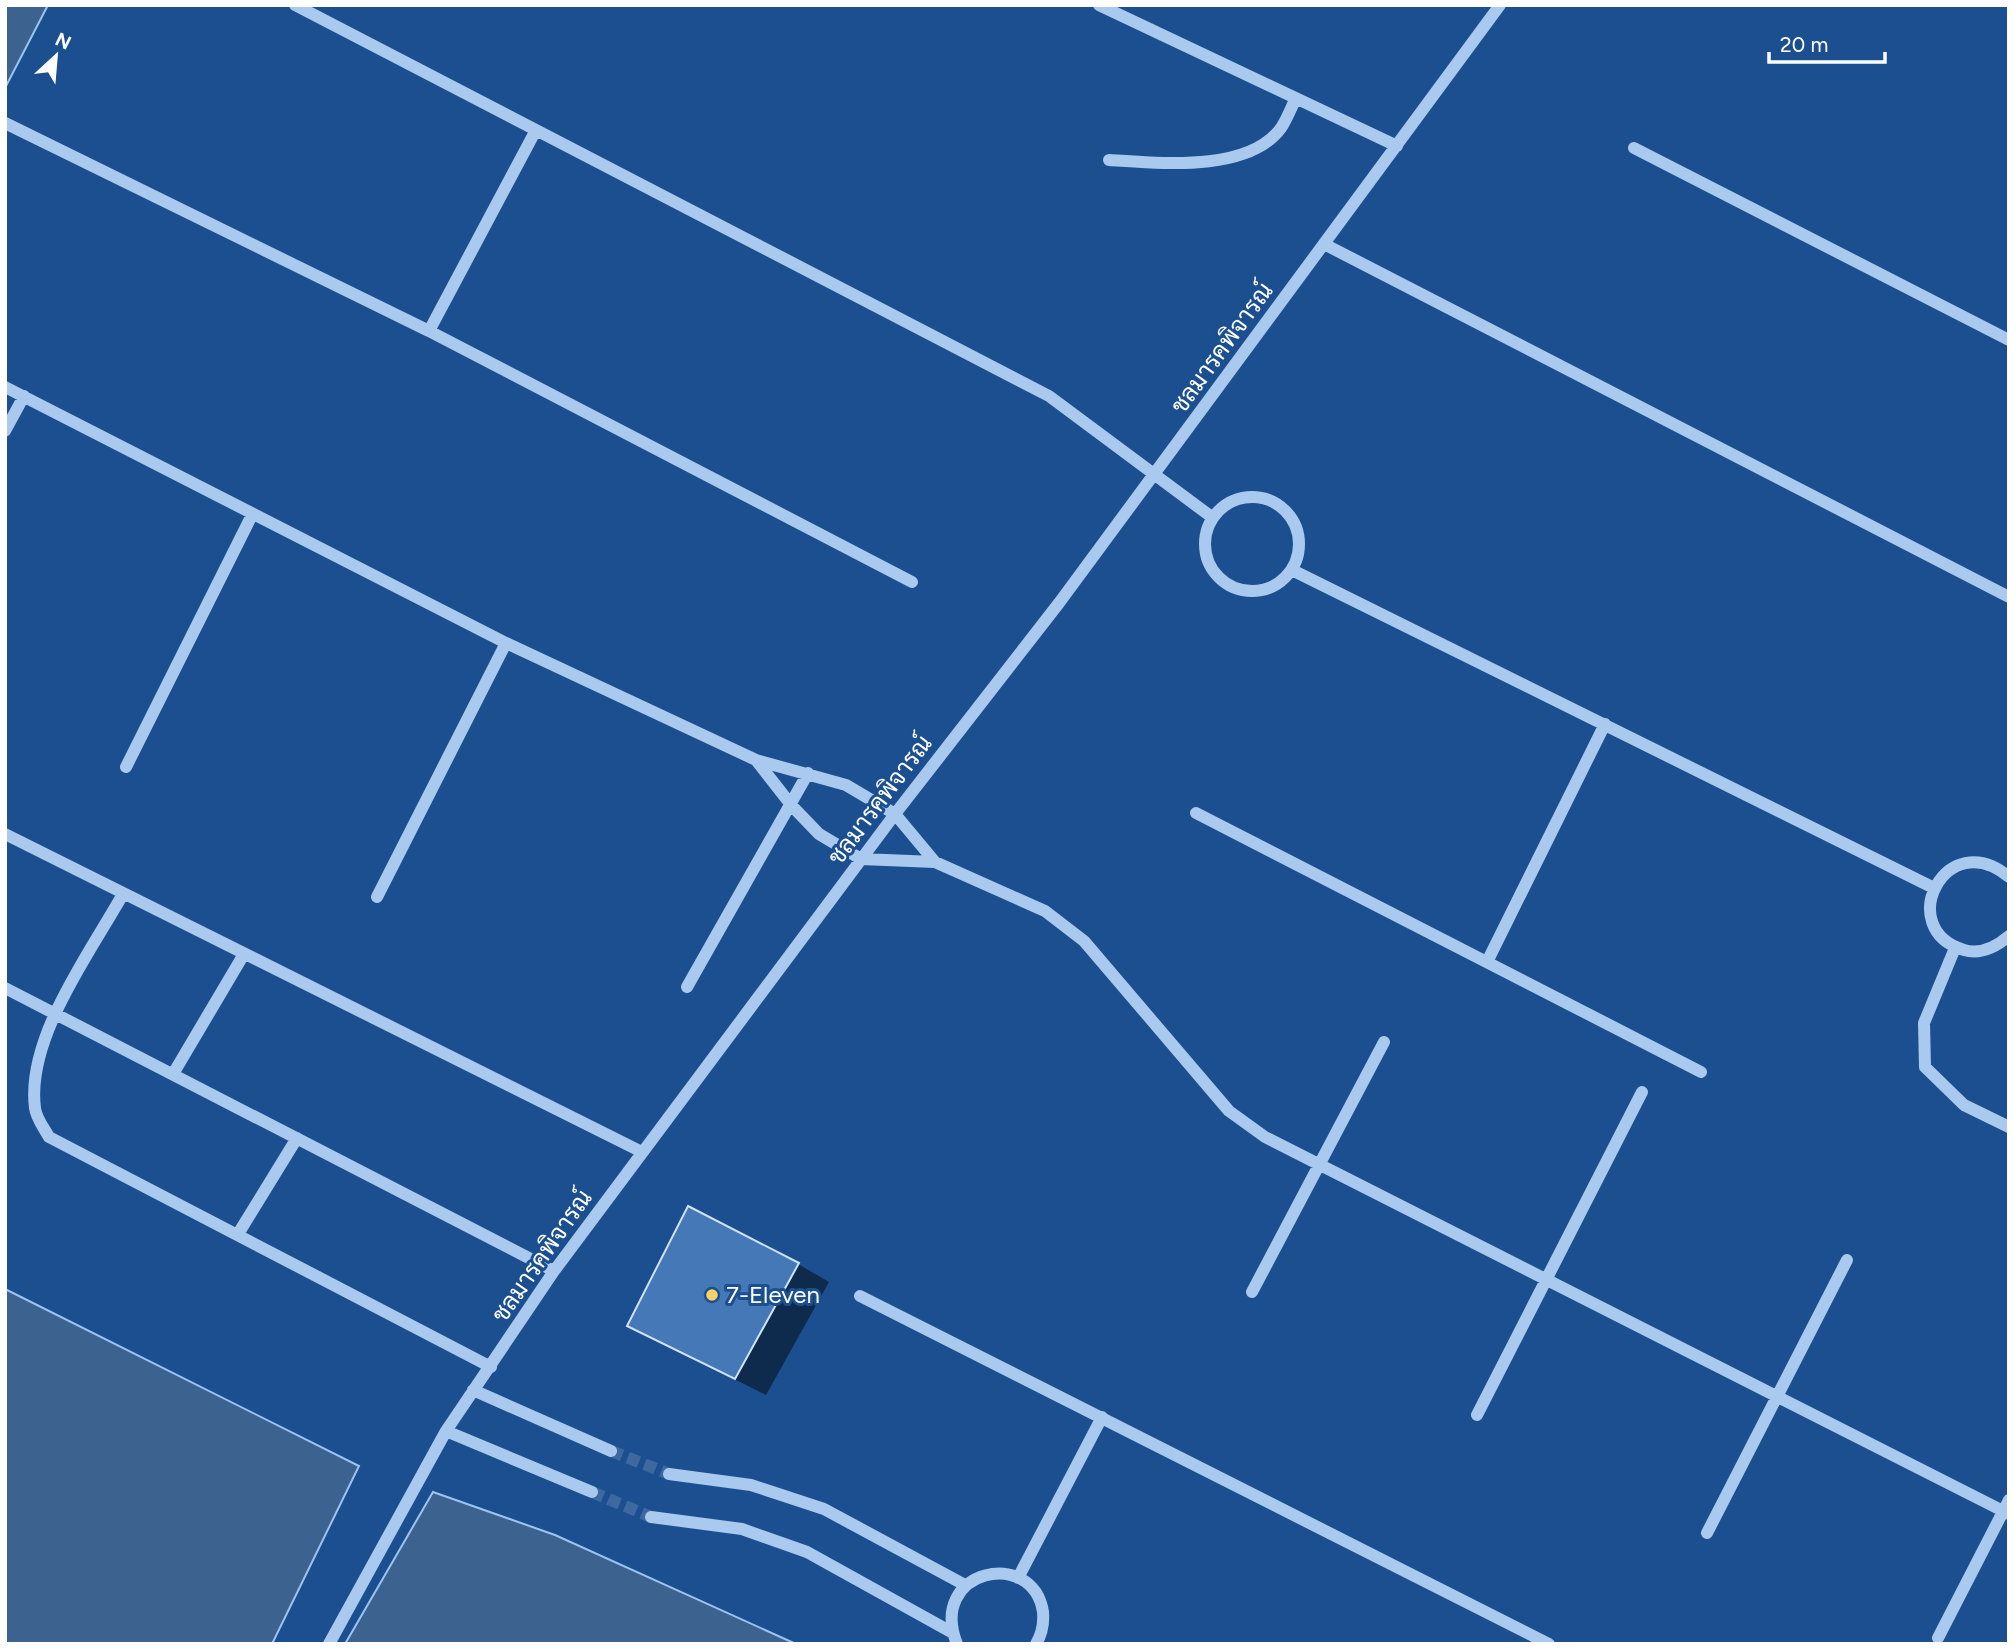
<svg xmlns="http://www.w3.org/2000/svg" width="2014" height="1649" viewBox="0 0 2014 1649" font-family="Figtree,Sarabun,sans-serif">
<rect width="100%" height="100%" fill="#1b4f8f"/>
<path fill="#3c6290" stroke="#9cc4f0" stroke-width="2" d="M5,5H48L5,88Z
M5,1289L359,1466L272,1644H5Z
M433,1492L555,1535L796,1644H345Z"/>
<path fill="#0007" d="M798,1264L829,1282L766,1395L629,1326Z"/>
<path fill="#4478b7" stroke="#cfe3fa" stroke-width="2" d="M688,1206L799,1263L735,1379L627,1326Z"/>
<g fill="none" stroke-linecap="round" stroke-linejoin="round">
<path stroke="#3d69a0" stroke-width="12" stroke-dasharray="12 6" stroke-linecap="butt" d="M611,1451L669,1474
M592,1492L651,1517"/>
<path stroke="#a9c9ee" stroke-width="12" d="M295,5L1049,396L1213,518
M1099,5L1397,146
M5,123L429,331L912,582
M1634,148L2009,340
M1109,160C1159,163 1248,173 1281,128C1287,119 1291,108 1296,98
M1324,244L2009,597
M429,331L536,130
M5,387L506,643L756,760L846,785L895,814L935,862
M5,431L24,396
M1205 544a47 47 0 1 1 94 0a47 47 0 1 1-94 0Z
M1292,570L1934,888
M756,760L792,806L819,834L861,859L935,862L1045,911L1084,941L1229,1111L1265,1137L2009,1514
M126,767L252,515
M1196,813L1701,1072
M5,834L642,1152
M2009,877C1946,824 1893,929 1964,950C1981,955 1996,947 2009,936
M123,894C90,953 26,1038 35,1108C36,1118 44,1128 49,1137L491,1367
M377,897L506,643
M1955,948L1924,1023L1925,1067L1964,1105L2009,1127
M1487,962L1605,724
M687,987L808,773
M5,988L554,1271
M173,1074L244,954
M238,1234L297,1138
M1252,1292L1384,1042
M860,1296L1549,1644
M473,1390L611,1451
M1477,1415L1642,1092
M446,1431L592,1492
M669,1474L751,1485L824,1509L965,1585
M651,1517L742,1529L807,1552L953,1633
M1707,1533L1847,1260
M1018,1578L1102,1417
M1938,1638L2009,1500
M329,1644L446,1431L554,1271L895,814L1059,603L1500,5
M957,1644C927,1569 1033,1547 1043,1612C1044,1624 1042,1634 1036,1644"/>
</g>
<circle fill="#ffd166" stroke="#1b4f8f" stroke-width="2.5" cx="712" cy="1295" r="7"/>
<g text-anchor="middle" stroke-width="6" stroke-linejoin="round" paint-order="stroke">
<g font-size="24" fill="#fff" stroke="#1b4f8f">
<text transform="translate(1222 348) rotate(-54)" y="8">ชลมารคพิจารณ์</text>
<text transform="translate(880 800) rotate(-53)" y="8">ชลมารคพิจารณ์</text>
<text transform="translate(542 1256) rotate(-55)" y="8">ชลมารคพิจารณ์</text>
</g>
<g font-size="24" fill="#fff" stroke="#1b4f8f" text-anchor="start">
<text x="726" y="1303">7-Eleven</text>
</g>
</g>
<rect width="2014" height="1649" fill="none" stroke="#ffffff" stroke-width="14"/>
<g transform="translate(56 56) rotate(26)" stroke="#1b4f8f" stroke-width="5" paint-order="stroke">
<path d="M0-5L12 26L0 18L-12 26Z" fill="#ffffff"/>
<text y="-10" font-size="19" font-weight="bold" text-anchor="middle" fill="#ffffff">N</text>
</g>
<path d="M1769 52v10h116v-10" fill="none" stroke="#ffffff" stroke-width="3.5"/>
<text x="1780" y="52" font-size="21" fill="#ffffff" stroke="#1b4f8f" stroke-width="5" paint-order="stroke">20 m</text>
</svg>
